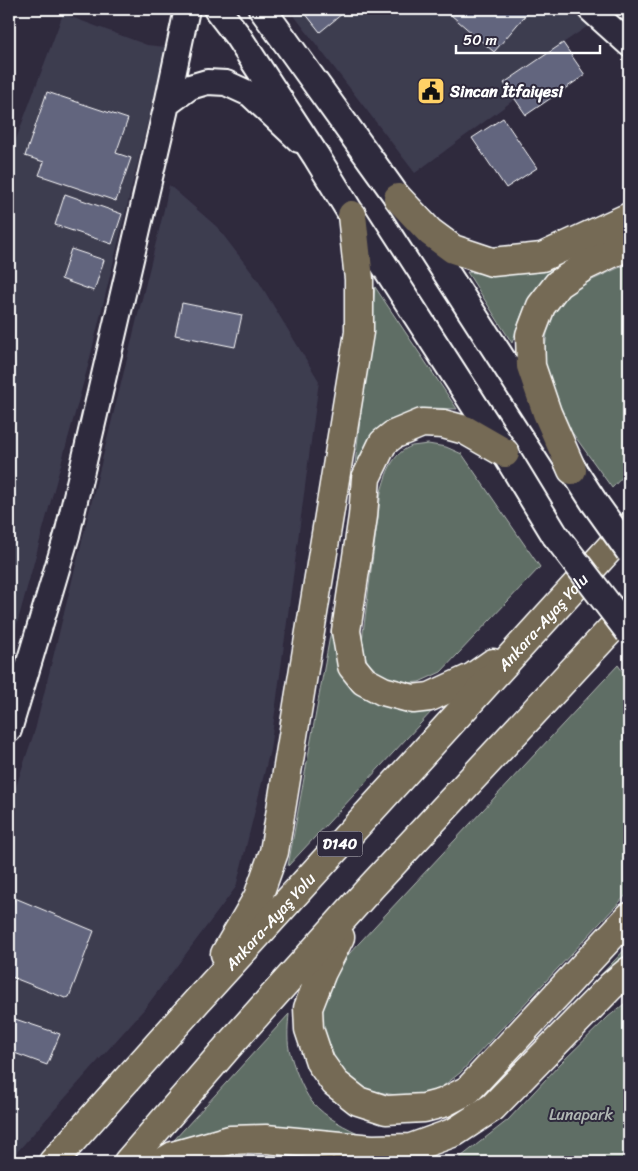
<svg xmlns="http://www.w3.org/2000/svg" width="638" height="1171" viewBox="0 0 638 1171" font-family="Sriracha,sans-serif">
<rect width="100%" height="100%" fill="#2f2a3d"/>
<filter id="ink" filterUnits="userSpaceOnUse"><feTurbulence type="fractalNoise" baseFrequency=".02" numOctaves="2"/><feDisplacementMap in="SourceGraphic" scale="10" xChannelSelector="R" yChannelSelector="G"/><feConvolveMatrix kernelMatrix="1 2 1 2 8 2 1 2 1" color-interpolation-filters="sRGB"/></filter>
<g filter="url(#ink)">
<path fill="#3e3c50" d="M289,9H578L594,22L504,83L515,99L415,173Z
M63,14L147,45L166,47L88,366L9,653V158Z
M169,185L217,227L259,282L319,381L270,750L236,887L146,1007L9,1161V807L35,730L163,214Z"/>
<path fill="#5f6e65" stroke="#afb6b2" d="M564,261C548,274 532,290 524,309C519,320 516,332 512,343L467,272L488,274L531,273Z
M629,263V470L612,488L548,399L544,357L547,333L556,309L573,289Z
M375,287L457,409L433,408L414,411L398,419L354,473Z
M428,444L446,447L462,454L540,567L441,672L419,682L407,683L391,680L378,672L367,662L362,641L381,492C386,474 392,453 412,446C417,445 423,445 428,444Z
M338,592L336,623L382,705C402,710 413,712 433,710L288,866Z
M618,665L629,680V892L460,1073L434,1093L410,1097L389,1094L369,1090L353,1081L340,1070L331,1058L320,1026L324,1003L333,979L347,956Z
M629,945V955L599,977Z
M629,1000V1162H450L457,1160L508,1120L559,1065L608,1017Z
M289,1014C288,1025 287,1038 289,1049C293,1065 302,1089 312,1102C326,1118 346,1128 365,1136L164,1151Z"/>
<path fill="#62657e" stroke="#fff" d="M310,9H348L320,32L305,13Z
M444,9H524L528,12L494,52Z
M563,43L585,75L526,115L504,83Z
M47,92L128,119L116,153L131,158L116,201L39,175L44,162L25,156Z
M503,118L537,168L506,188L472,138Z
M65,194L122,214L112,244L55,225Z
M71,249L104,260L94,291L61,279Z
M182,303L242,315L235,347L175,335Z
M15,898L94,931L69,997L65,998L9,976V914Z
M9,1017L60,1034L47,1065L9,1051Z"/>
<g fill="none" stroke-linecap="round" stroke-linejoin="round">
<defs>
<path id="tertiary" d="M590,9L629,44
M167,104L190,87L207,82L226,83L250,94L299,140
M9,730L67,535L167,104L187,9"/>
<path id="secondary" d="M217,9L237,35L316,156L352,215L505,453L555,535
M262,9L286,42L398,198L594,502"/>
<g id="trunk">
<path d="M398,198L430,232L453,249L492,262L542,257L629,217"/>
<path d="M572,470L547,413L531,366L530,335L541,306L558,284L585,266L629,245"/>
<path d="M493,663L473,677L430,697L413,699L383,691L364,681L352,666L346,631L363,516L366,478L383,443L393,435L422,423L443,424L465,430L505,453"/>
<path d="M340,937L322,972L308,1008L309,1029L320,1062L335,1083L358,1101L386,1110L424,1108L443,1103L468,1090L629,917"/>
<path d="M225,954L258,897L274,852L359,332V279L352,215"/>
<path id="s1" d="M53,1162L198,1000L629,527"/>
<path d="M128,1162L232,1042L372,886L629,610"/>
<path d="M163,1162L173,1156L230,1140L266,1139L372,1149L411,1148L455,1132L493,1107L611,986L629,971"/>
</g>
</defs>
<use href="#tertiary" stroke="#fff" stroke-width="28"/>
<use href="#secondary" stroke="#fff" stroke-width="30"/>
<use href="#trunk" stroke="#fff" stroke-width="31"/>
<use href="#tertiary" stroke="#2f2a3d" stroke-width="24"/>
<use href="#secondary" stroke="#2f2a3d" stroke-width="26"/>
<use href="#trunk" stroke="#756a55" stroke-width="28"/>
<defs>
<path id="secondary-bridge" d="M594,502L629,551
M555,535L629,632"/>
</defs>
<use href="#secondary-bridge" stroke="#fff" stroke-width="30" stroke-linecap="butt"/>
<use href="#secondary-bridge" stroke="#2f2a3d" stroke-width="26"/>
</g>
</g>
<defs>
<symbol id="civic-square" viewBox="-11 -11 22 22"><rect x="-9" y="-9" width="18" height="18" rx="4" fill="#ffd166" stroke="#2f2a3d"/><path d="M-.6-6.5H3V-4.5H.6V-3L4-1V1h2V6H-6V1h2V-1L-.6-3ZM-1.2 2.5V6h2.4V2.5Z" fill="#111"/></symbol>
</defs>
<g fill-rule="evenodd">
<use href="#civic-square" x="415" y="75" width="32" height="32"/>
</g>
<g text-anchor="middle" stroke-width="4" stroke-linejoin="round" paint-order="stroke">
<rect fill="#2f2a3d" stroke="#c1bfc5" stroke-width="1" x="317.5" y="831.5" width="45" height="25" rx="4"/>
<g font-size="15" font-weight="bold" fill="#fff">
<text x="340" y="849">D140</text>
</g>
<g font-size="16" font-weight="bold" fill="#fff" stroke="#2f2a3d" text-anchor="start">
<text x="450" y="97">Sincan İtfaiyesi</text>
</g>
<g font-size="16" fill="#fff" stroke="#2f2a3d">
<text dy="6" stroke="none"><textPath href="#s1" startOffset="729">Ankara-Ayaş Yolu</textPath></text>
<text dy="6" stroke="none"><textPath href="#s1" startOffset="324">Ankara-Ayaş Yolu</textPath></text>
</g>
<g font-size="16" fill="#afb6b2" stroke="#2f2a3d">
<text x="581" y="1120">Lunapark</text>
</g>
</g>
<rect width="638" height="1171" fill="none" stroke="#2f2a3d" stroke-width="30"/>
<rect x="15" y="15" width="608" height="1141" fill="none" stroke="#fff" stroke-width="2" filter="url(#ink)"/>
<path d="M456 45v8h144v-8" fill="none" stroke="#ffffff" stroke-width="2.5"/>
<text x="463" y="45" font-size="15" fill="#ffffff" stroke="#2f2a3d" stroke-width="4" paint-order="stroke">50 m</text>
</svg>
